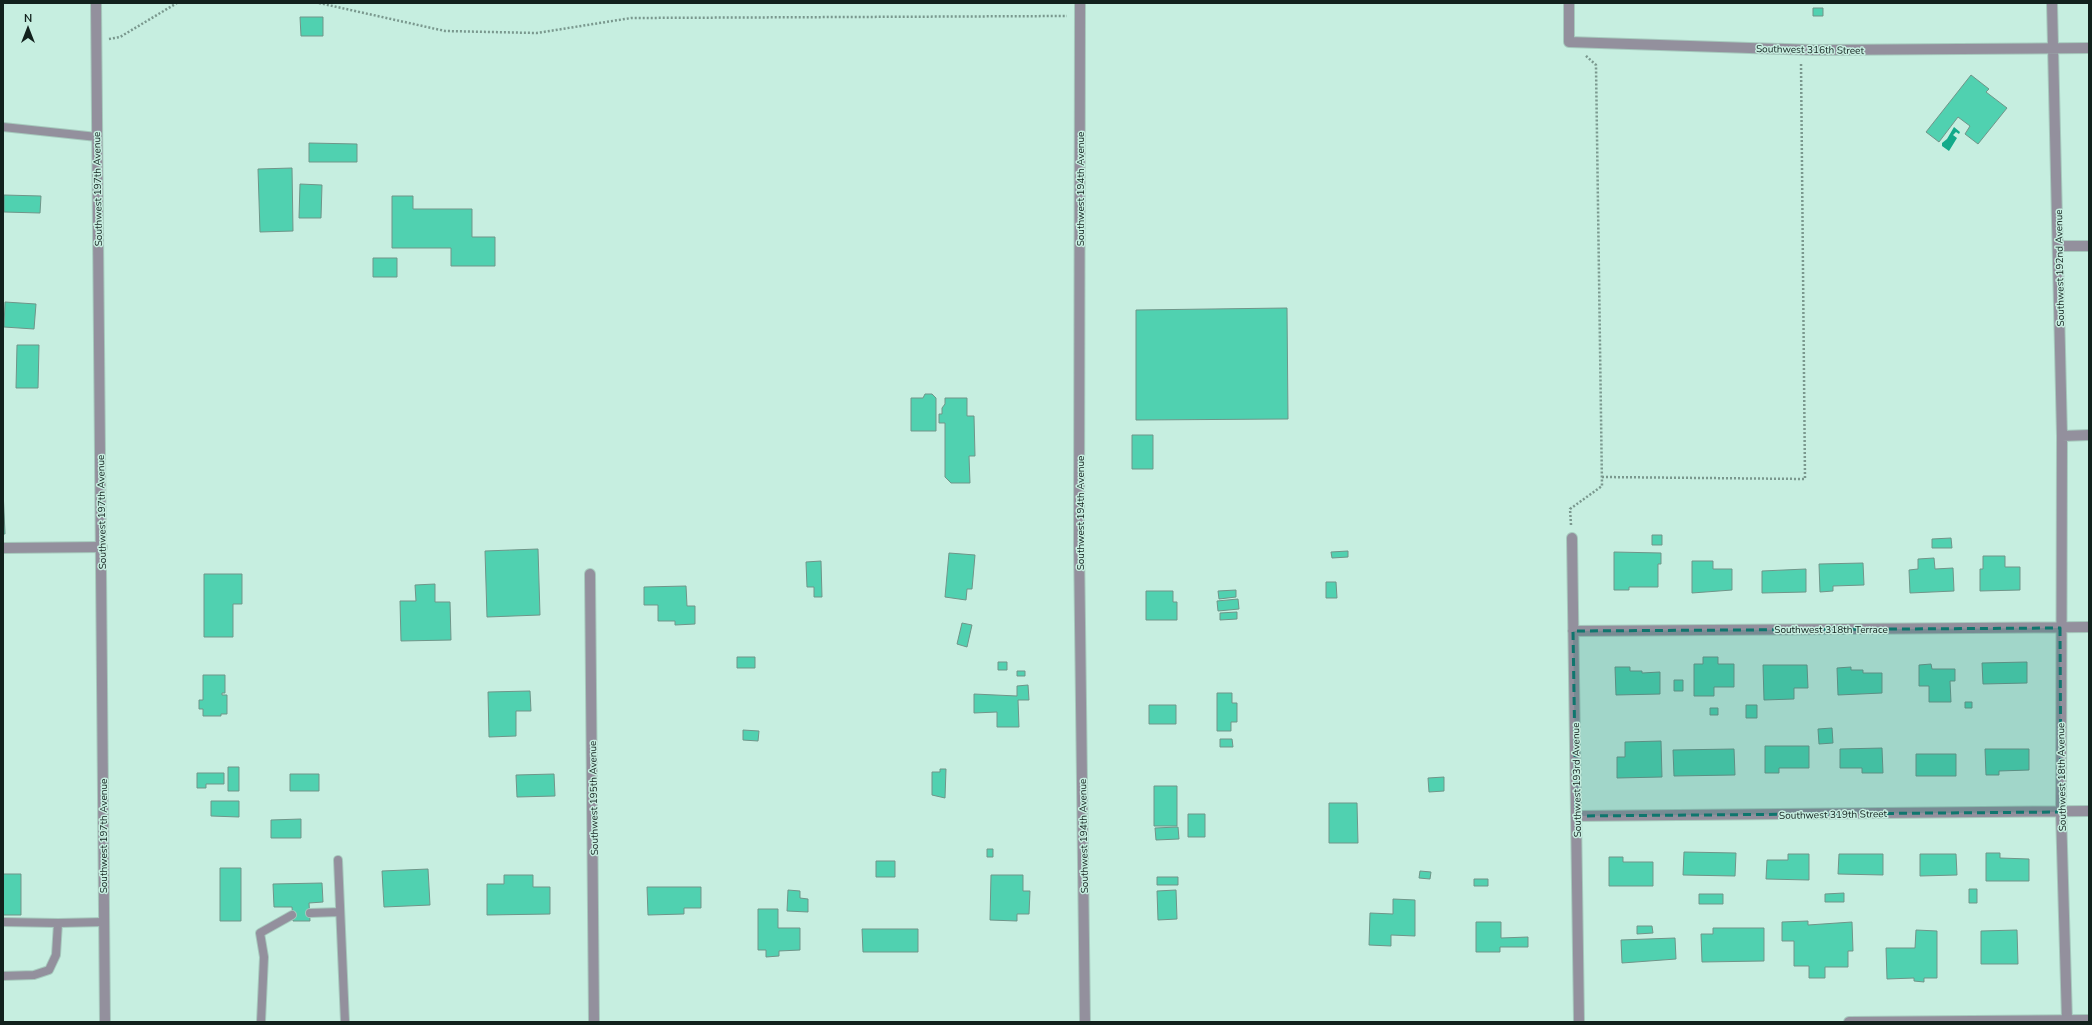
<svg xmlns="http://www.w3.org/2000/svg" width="2092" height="1025" viewBox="0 0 2092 1025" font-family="'Nunito Sans',sans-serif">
<rect width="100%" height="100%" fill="#c6eee0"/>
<path fill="#12aa8a" d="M1954,127L1960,132L1959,134L1956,132L1953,135L1957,138L1949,151L1942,146V143L1947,139Z"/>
<path fill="#50d1b0" stroke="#709589" d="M1813,8H1823V16H1813Z
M300,17H323V36H301Z
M1971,75L1989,89L1986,92L2007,108L1978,144L1965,134L1970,126L1958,117L1939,142L1926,132Z
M309,143L357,144V162H309Z
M292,168L293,231L260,232L258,169Z
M300,184L322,185L321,218H299Z
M4,195L41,196L40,213L4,212Z
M392,196H413V209H472V237H495V266H451V248H392Z
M373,258H397V277H373Z
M5,302L36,304L34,329L4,327Z
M1287,308L1288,419L1136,420V310Z
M17,345H39L38,388H16Z
M925,394H932L936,398V431H911V398H923Z
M945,398H967V416H974L975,456H969L970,483H951L945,477V423H939V414H942V408L945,404Z
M1132,435H1153V469H1132Z
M3,490L5,534H3Z
M1652,535H1662V545H1652Z
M1951,538L1952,548H1932V539Z
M538,549L540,615L487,617L485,551Z
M1348,551V557L1332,558L1331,552Z
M1614,552L1661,553V564H1658V587H1629V590H1614Z
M949,553L975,555L972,589H967L966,600L945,597Z
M1983,556H2005V567H2020V590L1980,591V569H1983Z
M1934,558L1935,569L1953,568L1954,591L1910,593L1909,570L1918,569V559Z
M821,561L822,597H814V587H807L806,562Z
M1692,561H1713V569H1732V590L1692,593Z
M1863,563L1864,585L1833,586V591L1820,592L1819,564Z
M1806,569V592L1762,593V571Z
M204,574H242V604H233V637H204Z
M1326,582H1336L1337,598H1326Z
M435,584V602H450L451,640L401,641L400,601H416L415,585Z
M686,586L687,606H695V624L675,625V621H658V605H644V587Z
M1236,590V597L1219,599L1218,591Z
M1146,591H1173V602H1177V620H1146Z
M1238,599L1239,609L1218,611L1217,601Z
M1237,612V619L1220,620V613Z
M962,623L972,625L967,647L957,644Z
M737,657H755V668H737Z
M1703,657H1718V664H1734V687H1714V696H1694V664H1703Z
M998,662H1007V670H998Z
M2027,662V683L1983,684L1982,663Z
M1931,664L1932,669H1955V681H1950L1951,702H1929V686H1919V665Z
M1763,665H1807L1808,688H1794V699L1764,700Z
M1615,667H1630V671H1642V673L1660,672V694L1616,695Z
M1851,667V670H1863V673H1882V693L1838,695L1837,668Z
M1017,671H1025V676H1017Z
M203,675H225V693H222V695H227V714H221V716H203V709H199V700H203Z
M1674,680H1683V691H1674Z
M1028,685L1029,700H1018L1019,727H997V712L974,713V694L1017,696V686Z
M530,691L531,711H516V736L489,737L488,692Z
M1217,693H1232V703H1237V722H1231V731H1217Z
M1965,702H1972V708H1965Z
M1149,705H1176V724H1149Z
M1746,705H1757V718H1746Z
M1710,708H1718V715H1710Z
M1832,728L1833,743L1819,744L1818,729Z
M743,730L759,731L758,741L743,740Z
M1220,739H1232L1233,747H1220Z
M1661,741L1662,777L1617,778V757H1625V742Z
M1765,746H1809V768H1779V773H1765Z
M1882,748L1883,773H1862V768H1840V749Z
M1734,749L1735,775L1674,776L1673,750Z
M1985,749H2029V770L1999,771V775H1986Z
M1916,754H1956V776H1916Z
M228,767H239V791H228Z
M940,769H946L945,798L932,795V772H940Z
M197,773H224V784H206V788H197Z
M290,774H319V791H290Z
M554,774L555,796L517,797L516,775Z
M1444,777V791L1429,792L1428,778Z
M1154,786H1177V826H1154Z
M211,801H239V817L211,816Z
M1329,803H1357L1358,843H1329Z
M1188,814H1205V837H1188Z
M301,819V838H271V820Z
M1178,827L1179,839L1156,840L1155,828Z
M987,849H993V857H987Z
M1684,852L1736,853L1735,876L1683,875Z
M1986,853H2000V858L2029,859V881H1986Z
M1788,854H1809V880L1766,879L1767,860H1788Z
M1839,854H1883V875L1838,874Z
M1920,854H1956L1957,875L1920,876Z
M1609,857H1623V862H1653V886H1609Z
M876,861H895V877H876Z
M220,868H241V921H220Z
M428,869L430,905L384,907L382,871Z
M1420,871L1431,872L1430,879L1419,878Z
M3,874H21V915H3Z
M504,875H533V887H550V914L487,915V884H504Z
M991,875H1023V891H1030L1029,914H1017V921L990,920Z
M1157,877H1178V885H1157Z
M1474,879H1488V886H1474Z
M322,883L323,902L309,903L310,921H293L292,907H274L273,884Z
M647,887H701V908H684V914L648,915Z
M1969,889H1977V903H1969Z
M788,890L800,891V898L808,899V912L787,911Z
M1176,890L1177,919L1158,920L1157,891Z
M1844,893V902H1825V894Z
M1699,894H1723V904H1699Z
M1393,899L1415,900V936L1391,935V946L1369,945L1370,913L1393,914Z
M758,909H778V928H800V950L779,951V956L766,957V950H758Z
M1808,921V925L1852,922L1853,951H1848V967H1825V978H1809V966H1794V941H1782V922Z
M1476,922H1501V938L1528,937V947H1500V952H1476Z
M1637,926H1652L1653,933L1637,934Z
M1713,928H1764V961L1702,962L1701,934H1713Z
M862,929H918V952H863Z
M1916,930L1937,931V978H1924V982L1914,981V978L1887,979L1886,948H1915Z
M2017,930L2018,964H1981V931Z
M1675,938L1676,959L1622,963L1621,940Z"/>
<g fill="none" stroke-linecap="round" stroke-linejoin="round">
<defs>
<path id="service" d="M3,127L97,137
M338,860L345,1022
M310,913L340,912
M3,922L58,923
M3,976L34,975L49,970L56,955L58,923L104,922
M261,1022L264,957L260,933L292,915"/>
<path id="minor" d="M1080,3L1079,544L1085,1022
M1569,3V42L1814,50L2089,48
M2052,3L2062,436L2061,812L2067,1020
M2059,246H2089
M2062,436L2089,435
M1572,538L1579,1022
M3,548L102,547
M590,574L594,1022
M1573,631L2089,627
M1576,816L2089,811"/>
<path id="tertiary" d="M96,3L105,1022
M1849,1022L2089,1020"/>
</defs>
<use href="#service" stroke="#a6c9bd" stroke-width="10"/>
<use href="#minor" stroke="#a6c9bd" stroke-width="12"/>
<use href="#tertiary" stroke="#a6c9bd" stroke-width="12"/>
<path stroke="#7a988e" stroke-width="2.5" stroke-dasharray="2 2" stroke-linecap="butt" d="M319,3L445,31L537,33L631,18L1067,16
M109,39L120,37L177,3
M1602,477L1805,479L1801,62
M1571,525L1570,509L1602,486L1596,65L1585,55"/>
<use href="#service" stroke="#93909d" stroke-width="8"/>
<use href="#minor" stroke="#93909d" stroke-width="10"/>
<use href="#tertiary" stroke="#93909d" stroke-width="10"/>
</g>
<path fill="#0f766e" fill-opacity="0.2" stroke="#0f766e" stroke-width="3" stroke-dasharray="8 5" stroke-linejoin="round" d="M2060,628L2061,812L1576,816L1573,631Z"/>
<g text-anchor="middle" stroke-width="3" stroke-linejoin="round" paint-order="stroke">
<g font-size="10" fill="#12211d" stroke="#c6eee0">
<text transform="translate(1810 49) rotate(1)" y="4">Southwest 316th Street</text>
<text transform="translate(97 189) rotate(-91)" y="4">Southwest 197th Avenue</text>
<text transform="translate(1080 189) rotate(-90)" y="4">Southwest 194th Avenue</text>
<text transform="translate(2059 268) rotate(-91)" y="4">Southwest 192nd Avenue</text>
<text transform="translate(101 512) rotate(-91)" y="4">Southwest 197th Avenue</text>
<text transform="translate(1080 513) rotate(-90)" y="4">Southwest 194th Avenue</text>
<text x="1831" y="633">Southwest 318th Terrace</text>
<text transform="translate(2061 777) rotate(-91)" y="4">Southwest 18th Avenue</text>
<text transform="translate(1576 780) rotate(-91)" y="4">Southwest 193rd Avenue</text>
<text transform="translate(593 798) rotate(-91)" y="4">Southwest 195th Avenue</text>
<text transform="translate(1833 814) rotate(-1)" y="4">Southwest 319th Street</text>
<text transform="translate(103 836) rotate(-90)" y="4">Southwest 197th Avenue</text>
<text transform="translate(1083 836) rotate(-91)" y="4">Southwest 194th Avenue</text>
</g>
</g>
<rect width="2092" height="1025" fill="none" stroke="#12211d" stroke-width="8"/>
<g transform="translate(28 28)" stroke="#c6eee0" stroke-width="3" paint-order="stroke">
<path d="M0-3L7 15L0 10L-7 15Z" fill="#12211d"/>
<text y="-6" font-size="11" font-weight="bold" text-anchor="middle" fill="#12211d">N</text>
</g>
</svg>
